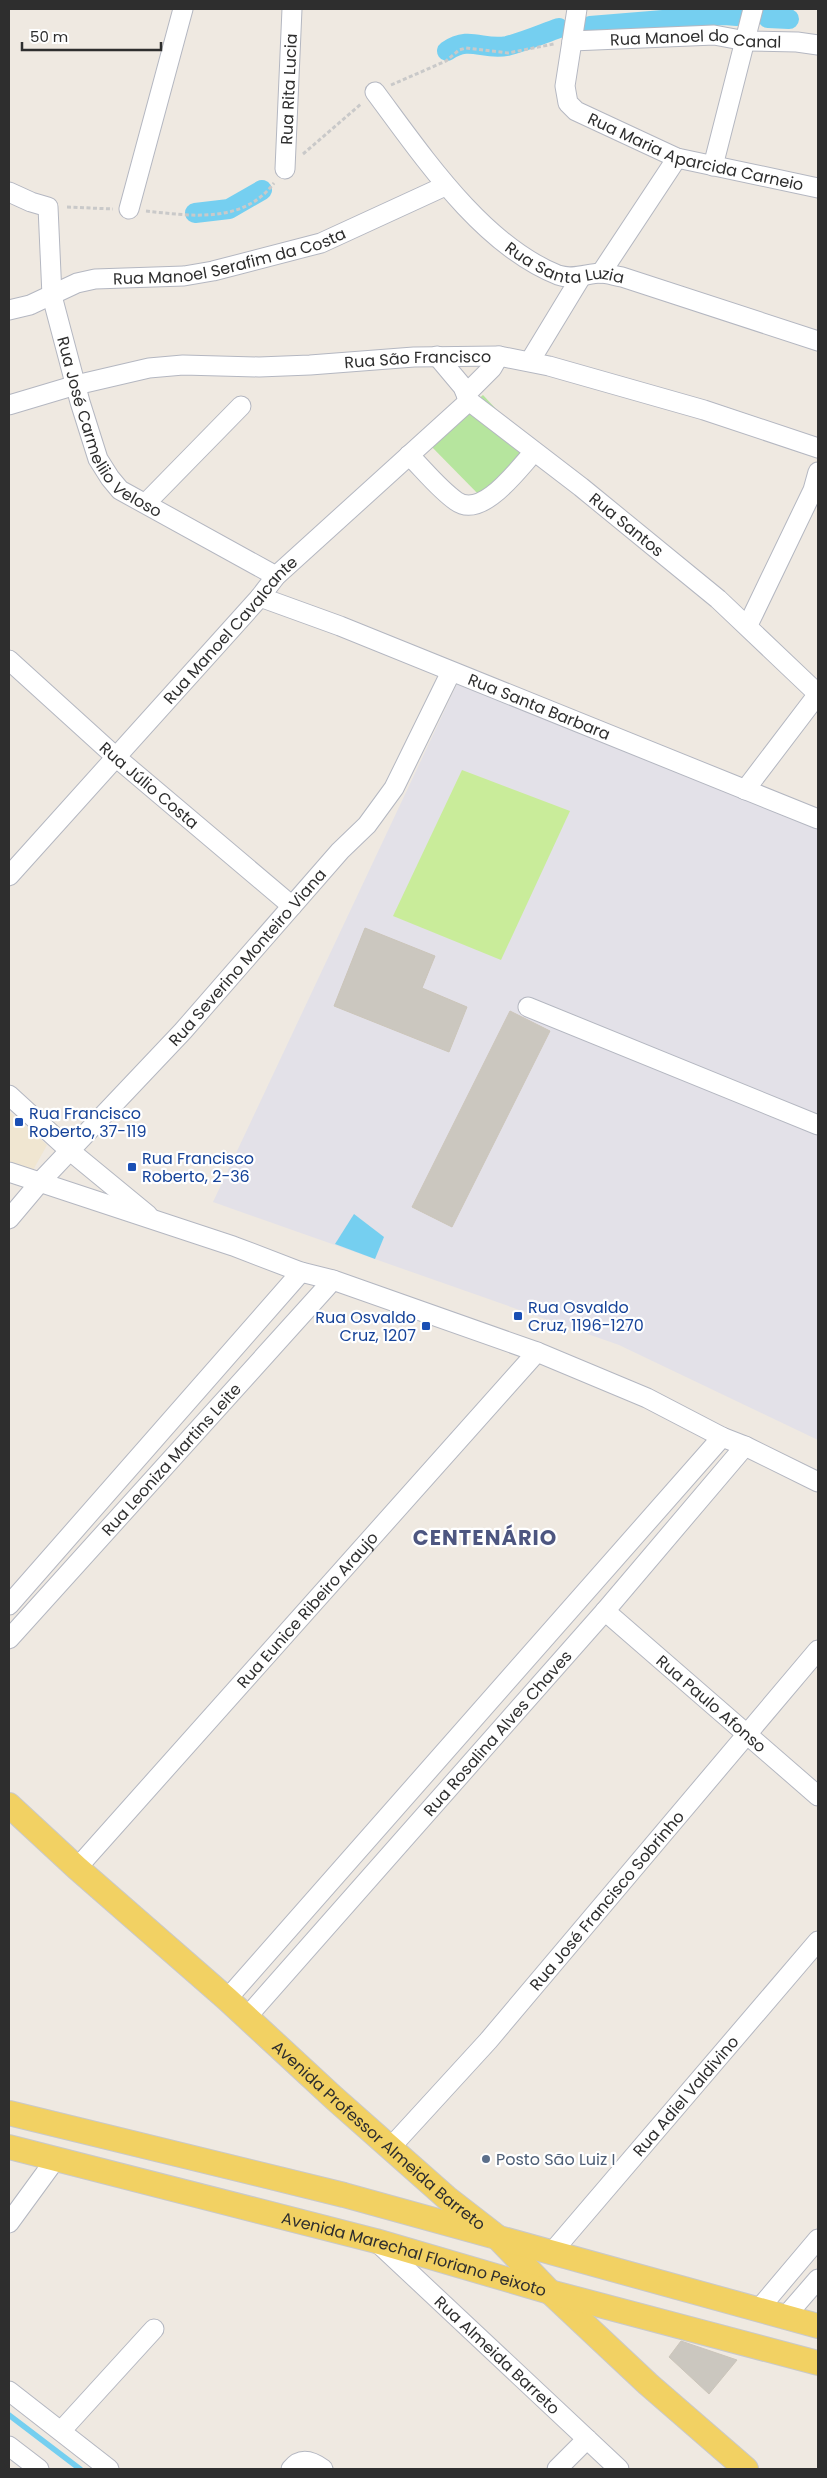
<svg xmlns="http://www.w3.org/2000/svg" width="827" height="2478" viewBox="0 0 827 2478" font-family="Poppins,sans-serif">
<rect width="100%" height="100%" fill="#efe9e1"/>
<path fill="#e3e1e8" d="M457,684L818,828V1440L619,1345L213,1202Z"/>
<path fill="#f0e6d1" d="M9,1111L47,1145L32,1172L9,1165Z"/>
<path fill="#b6e59e" d="M483,395L534,450L484,500L427,442Z"/>
<path fill="#c9ec9a" d="M462,770L570,811L501,960L393,916Z"/>
<path fill="#75cff0" d="M354,1214L384,1237L375,1259L335,1244Z"/>
<g fill="none" stroke-linecap="round" stroke-linejoin="round">
<path stroke="#75cff0" stroke-width="5.5" d="M9,2415L80,2469"/>
<path stroke="#75cff0" stroke-width="20" d="M768,18L789,19
M590,26L724,15L737,16
M447,51C470,35 483,51 507,46C524,42 542,34 559,28
M195,213L229,209L262,190"/>
</g>
<path fill="#cbc7bf" stroke="#cbc5ba" d="M365,928L435,956L422,988L467,1007L449,1052L334,1006Z
M510,1011L550,1031L452,1227L412,1207Z
M681,2341L737,2360L709,2394L669,2357Z"/>
<g fill="none" stroke-linecap="round" stroke-linejoin="round">
<defs>
<g id="minor">
<path id="s1" d="M577,9L565,86L568,103L576,111L677,158L818,188"/>
<path id="s2" d="M572,41L714,35L746,41L797,42L818,45"/>
<path id="s3" d="M375,92C422,155 482,245 558,275C572,280 586,274 600,273C607,273 615,276 622,277L818,341"/>
<path d="M713,166L753,9"/>
<path id="s4" d="M285,169L292,9"/>
<path id="s5" d="M9,192L31,202L48,207L52,296L80,402L98,459L110,478L120,490L276,576"/>
<path d="M129,209L183,9"/>
<path d="M601,273L677,158"/>
<path id="s6" d="M9,310L30,305L77,283L95,279L184,276L213,271L321,243L445,186"/>
<path id="s7" d="M437,356L463,387L469,401L581,487L718,599L818,694"/>
<path d="M530,361L581,277"/>
<path d="M466,394L492,368L499,356"/>
<path id="s8" d="M9,405L76,385L149,368L183,365L259,367L310,365L414,357L499,356L549,366L704,410L818,448"/>
<path d="M409,455C424,470 439,489 456,501C482,520 518,469 534,452"/>
<path d="M146,503L241,406"/>
<path id="s9" d="M260,597L340,626L818,819"/>
<path d="M748,625L813,490L818,472"/>
<path id="s10" d="M9,660L117,758L292,906"/>
<path d="M745,790L818,694"/>
<path id="s11" d="M9,876L260,597L276,576L469,401"/>
<path d="M528,1007L818,1125"/>
<path d="M9,1095L69,1150L148,1215"/>
<path d="M9,1172L233,1246L301,1272L333,1280L537,1352L647,1398L722,1437L745,1446L818,1482"/>
<path id="s12" d="M9,1219L41,1181L183,1031L340,851L367,825L394,788L451,672"/>
<path d="M9,1605L301,1272"/>
<path id="s13" d="M605,1611L818,1796"/>
<path id="s14" d="M9,1639L333,1280"/>
<path id="s15" d="M77,1868L537,1352"/>
<path d="M227,1999L722,1437"/>
<path id="s16" d="M246,2018L605,1611L745,1446"/>
<path id="s17" d="M390,2148L488,2041L818,1650"/>
<path d="M9,2223L55,2160"/>
<path id="s18" d="M377,2242L619,2469"/>
<path id="s19" d="M553,2251L818,1941"/>
<path d="M758,2310L818,2239"/>
<path d="M785,2317L818,2279"/>
<path d="M9,2391L109,2469"/>
<path d="M61,2431L154,2329"/>
<path d="M9,2446L39,2469"/>
<path d="M291,2469C301,2457 312,2461 323,2469"/>
<path d="M557,2469L587,2439"/>
</g>
<g id="major">
<path id="s20" d="M9,1805L77,1868L227,1999L334,2098L447,2198L496,2236L550,2292L648,2384L746,2469"/>
<path d="M9,2113L344,2195L818,2326"/>
<path id="s21" d="M9,2147L376,2241L550,2292L818,2363"/>
</g>
</defs>
<use href="#minor" stroke="#b4b7c1" stroke-width="21"/>
<use href="#major" stroke="#c9c9c9" stroke-width="26"/>
<path stroke="#c9c9c9" stroke-width="3" stroke-dasharray="4 2.5" stroke-linecap="butt" d="M391,85L446,61L459,50L466,48L508,53L554,44
M303,154L361,104
M67,207L113,209
M146,211C192,216 243,224 274,183"/>
<use href="#minor" stroke="#fff" stroke-width="19"/>
<use href="#major" stroke="#f2d163" stroke-width="24"/>
</g>
<g fill="#1a4fb4" stroke="#fff" stroke-width="2">
<rect x="14" y="1117" width="10" height="10" rx="2.5"/>
<rect x="127" y="1162" width="10" height="10" rx="2.5"/>
<rect x="513" y="1311" width="10" height="10" rx="2.5"/>
<rect x="421" y="1321" width="10" height="10" rx="2.5"/>
</g>
<circle fill="#5c6f8a" stroke="#fff" stroke-width="2" cx="486" cy="2159" r="5"/>
<g text-anchor="middle" stroke-width="4.5" stroke-linejoin="round" paint-order="stroke">
<g font-size="16" fill="#2e2e2e" stroke="#fff">
<text dy="6" stroke="none"><textPath href="#s2" startOffset="124">Rua Manoel do Canal</textPath></text>
<text dy="6" stroke="none"><textPath href="#s4" startOffset="80">Rua Rita Lucia</textPath></text>
<text dy="6" stroke="none"><textPath href="#s1" startOffset="234">Rua Maria Aparcida Carneio</textPath></text>
<text dy="6" stroke="none"><textPath href="#s6" startOffset="229">Rua Manoel Serafim da Costa</textPath></text>
<text dy="6" stroke="none"><textPath href="#s3" startOffset="266">Rua Santa Luzia</textPath></text>
<text dy="6" stroke="none"><textPath href="#s8" startOffset="414">Rua São Francisco</textPath></text>
<text dy="6" stroke="none"><textPath href="#s5" startOffset="279">Rua José Carmeliio Veloso</textPath></text>
<text dy="6" stroke="none"><textPath href="#s7" startOffset="256">Rua Santos</textPath></text>
<text dy="6" stroke="none"><textPath href="#s11" startOffset="331">Rua Manoel Cavalcante</textPath></text>
<text dy="6" stroke="none"><textPath href="#s9" startOffset="300">Rua Santa Barbara</textPath></text>
<text dy="6" stroke="none"><textPath href="#s10" startOffset="188">Rua Júlio Costa</textPath></text>
<text dy="6" stroke="none"><textPath href="#s12" startOffset="354">Rua Severino Monteiro Viana</textPath></text>
<text dy="6" stroke="none"><textPath href="#s14" startOffset="242">Rua Leoniza Martins Leite</textPath></text>
<text dy="6" stroke="none"><textPath href="#s15" startOffset="346">Rua Eunice Ribeiro Araujo</textPath></text>
<text dy="6" stroke="none"><textPath href="#s13" startOffset="141">Rua Paulo Afonso</textPath></text>
<text dy="6" stroke="none"><textPath href="#s16" startOffset="380">Rua Rosalina Alves Chaves</textPath></text>
<text dy="6" stroke="none"><textPath href="#s17" startOffset="329">Rua José Francisco Sobrinho</textPath></text>
<text dy="6" stroke="none"><textPath href="#s19" startOffset="204">Rua Adiel Valdivino</textPath></text>
<text dy="6" stroke="none"><textPath href="#s20" startOffset="496">Avenida Professor Almeida Barreto</textPath></text>
<text dy="6" stroke="none"><textPath href="#s21" startOffset="419">Avenida Marechal Floriano Peixoto</textPath></text>
<text dy="6" stroke="none"><textPath href="#s18" startOffset="165">Rua Almeida Barreto</textPath></text>
</g>
<g font-size="16" fill="#164399" stroke="#fff" text-anchor="start">
<text x="29" y="1119">Rua Francisco<tspan x="29" dy="18">Roberto, 37-119</tspan></text>
<text x="142" y="1164">Rua Francisco<tspan x="142" dy="18">Roberto, 2-36</tspan></text>
<text x="528" y="1313">Rua Osvaldo<tspan x="528" dy="18">Cruz, 1196-1270</tspan></text>
<text x="416" y="1323" text-anchor="end">Rua Osvaldo<tspan x="416" dy="18">Cruz, 1207</tspan></text>
</g>
<g font-size="16" fill="#4e5e75" stroke="#fff" text-anchor="start">
<text x="496" y="2165">Posto São Luiz I</text>
</g>
<g font-size="21" font-weight="bold" letter-spacing="1" fill="#4d5680" stroke="#fff">
<text x="485" y="1545">CENTENÁRIO</text>
</g>
</g>
<rect width="827" height="2478" fill="none" stroke="#2e2e2e" stroke-width="20"/>
<path d="M22 42v8h139v-8" fill="none" stroke="#2e2e2e" stroke-width="2.5"/>
<text x="30" y="42" font-size="15" fill="#2e2e2e" stroke="#ffffff" stroke-width="4" paint-order="stroke">50 m</text>
</svg>
